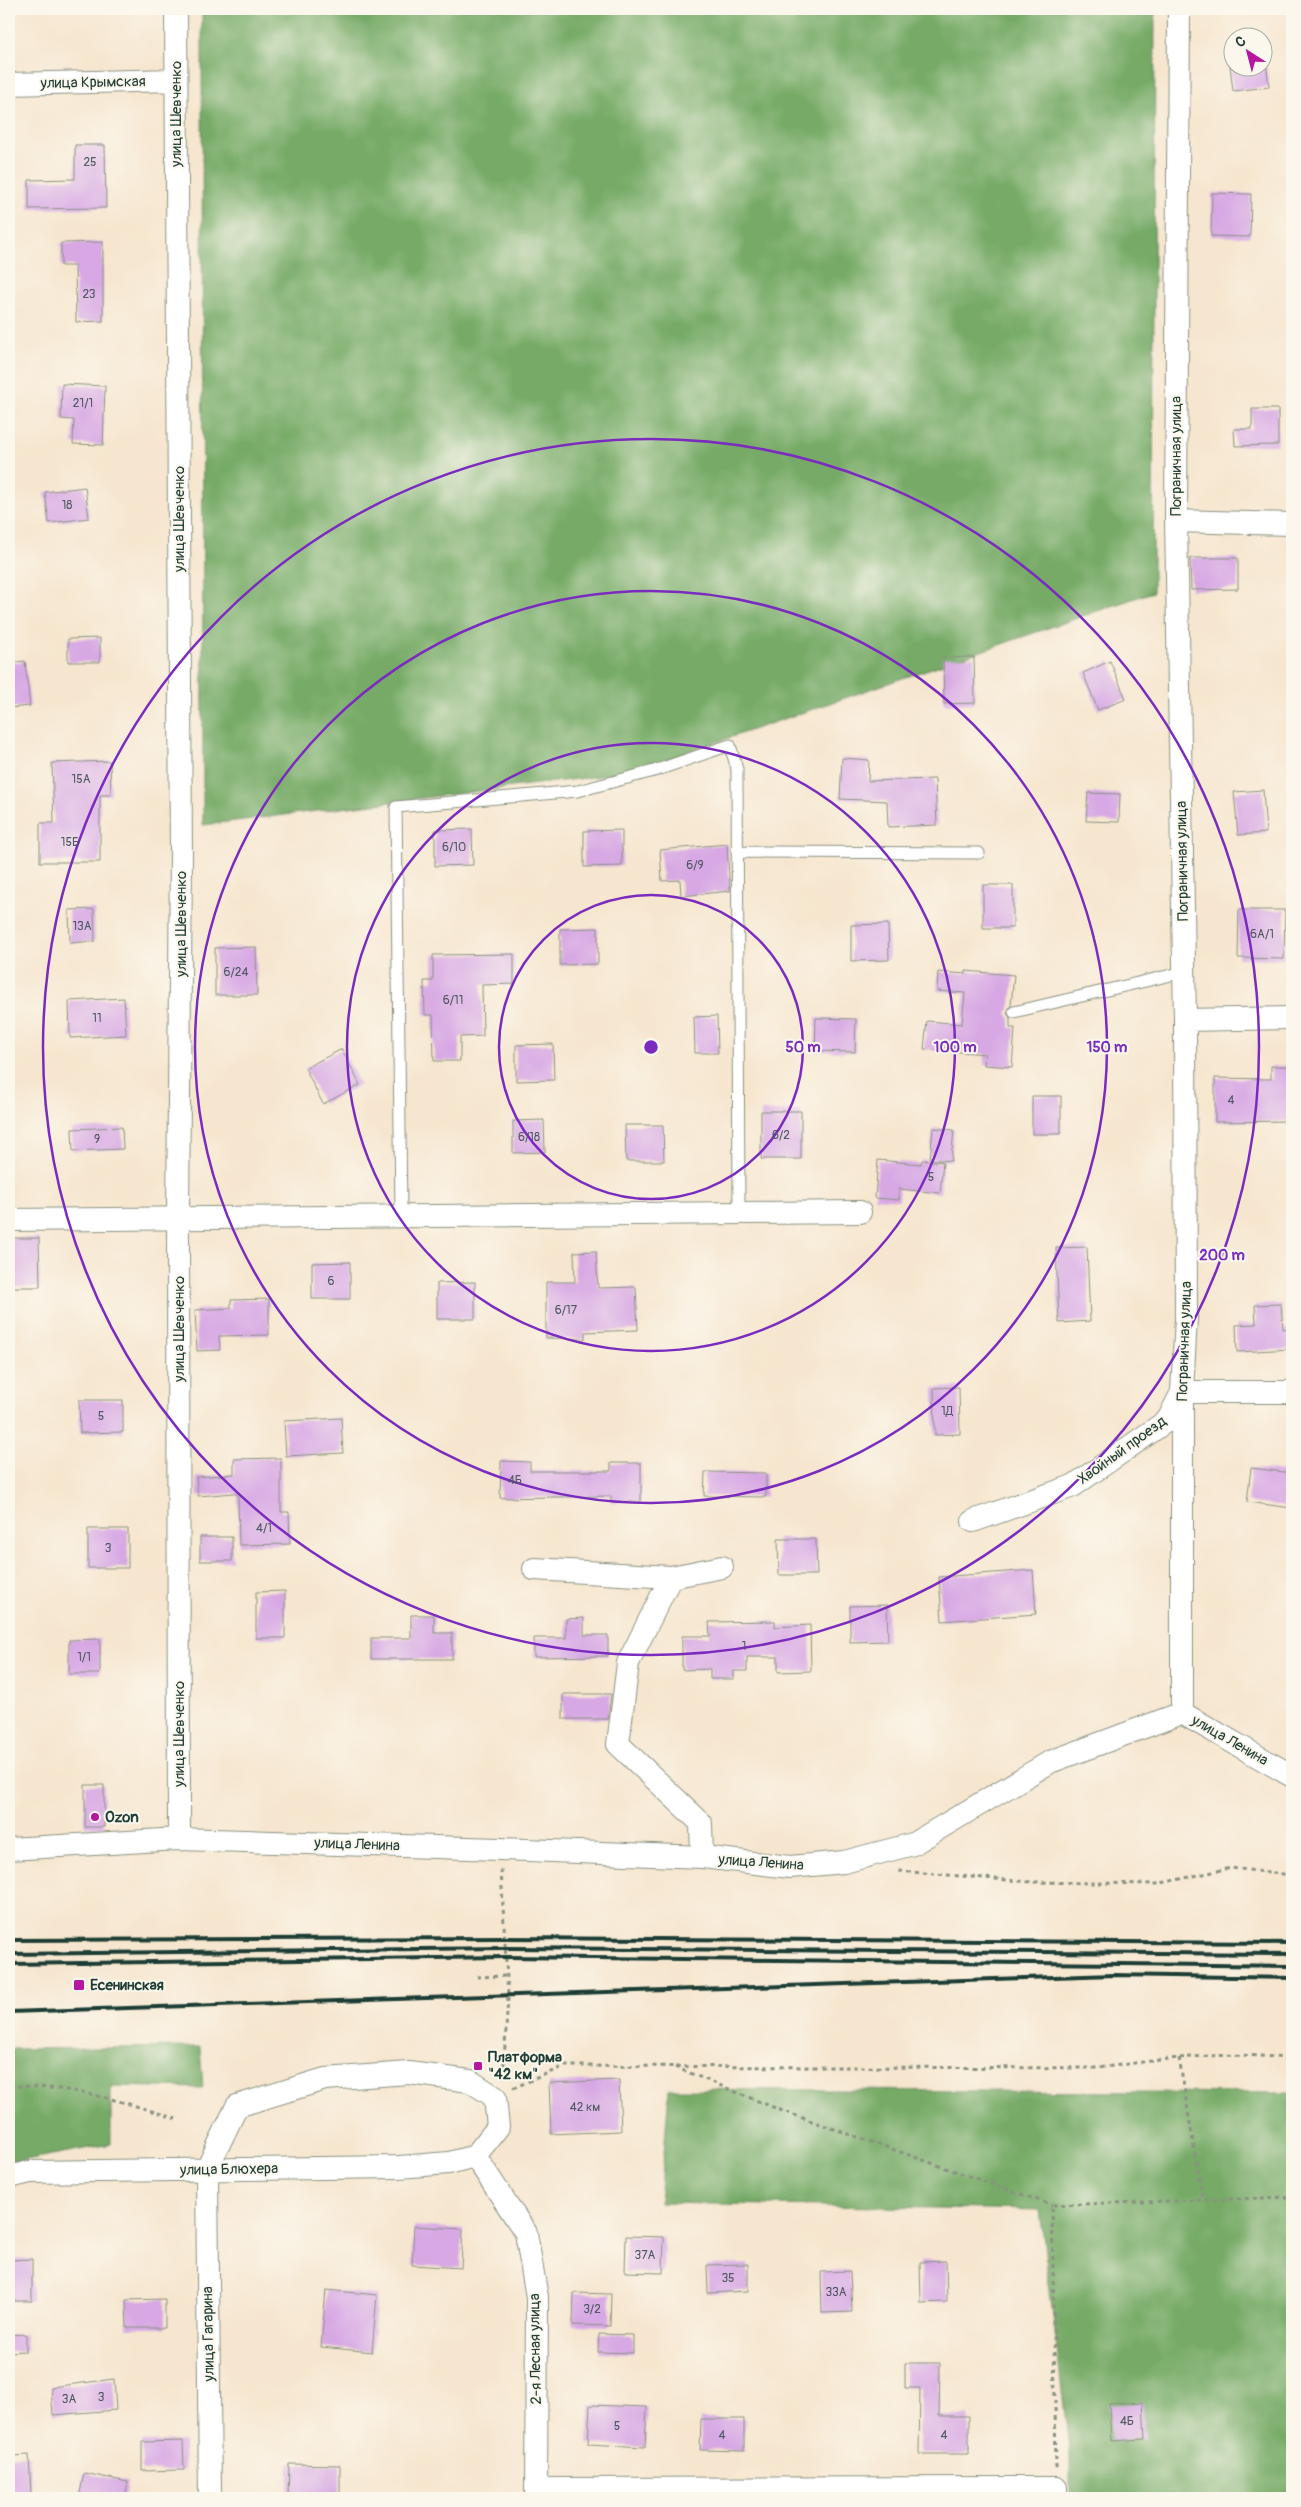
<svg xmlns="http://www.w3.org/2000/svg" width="1301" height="2507" viewBox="0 0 1301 2507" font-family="Pangolin,sans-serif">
<rect width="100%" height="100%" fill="#fbf7ec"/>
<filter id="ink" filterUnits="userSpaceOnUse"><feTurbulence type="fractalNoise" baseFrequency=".02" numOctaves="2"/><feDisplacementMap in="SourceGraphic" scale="10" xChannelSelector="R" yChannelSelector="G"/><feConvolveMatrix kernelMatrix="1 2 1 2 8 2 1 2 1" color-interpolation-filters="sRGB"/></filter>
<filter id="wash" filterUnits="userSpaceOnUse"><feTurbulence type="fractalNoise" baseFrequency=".0096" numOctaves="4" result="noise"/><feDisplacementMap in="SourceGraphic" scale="20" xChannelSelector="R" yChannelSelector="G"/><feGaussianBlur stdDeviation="1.12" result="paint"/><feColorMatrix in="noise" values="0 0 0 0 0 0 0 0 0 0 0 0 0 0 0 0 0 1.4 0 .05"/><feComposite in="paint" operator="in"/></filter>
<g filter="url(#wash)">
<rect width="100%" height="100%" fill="#f6e6cf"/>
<path fill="#76aa66" stroke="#4a744d" d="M202,9H1155L1153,592L627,773L203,825Z
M200,2047L203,2088L111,2086V2144L9,2163V2049Z
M669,2089L1292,2093V2498H1070V2456L1040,2210L660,2203Z"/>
<g id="blocks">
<path fill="#d7a8e4" d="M1264,62H1266L1269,87L1233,91L1230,66L1264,68Z
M75,145H105L106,208L29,209V180L75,179Z
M1212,193L1251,194L1250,237L1211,236Z
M103,242V321L76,322L75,266H61V243Z
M62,384L105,386L103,445L73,444L74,420L61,419Z
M1252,409H1278V445L1235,446L1234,429H1252Z
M85,487L89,518L49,523L45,492Z
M1190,558H1238V589L1191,590Z
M100,638V662H68V639Z
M974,657L975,703L944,704L943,658Z
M25,661L30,706L9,708V663Z
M1110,661L1126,699L1098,710L1083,673Z
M842,758L869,760L868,781L935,779L937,825L888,827L887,801L840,799Z
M110,761L111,795H100V862H40V823H54L52,763Z
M1263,790L1266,833L1238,835L1234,792Z
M1088,793L1120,794L1119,822L1086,821Z
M472,829L473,865L435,866V830Z
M622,830V866L584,867V831Z
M727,844L730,891L681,896L680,880L662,881L660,850Z
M983,885H1013V928H983Z
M94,909L95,941L70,943L69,910Z
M1239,910H1285L1284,959L1238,958Z
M888,924L889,960L851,961V925Z
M598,928V964L560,965V929Z
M256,947L257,995H215V948Z
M514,954V984L482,985L483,1036L460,1037V1061H434L433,1015H425L424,981H433V955Z
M966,971L1014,975L1011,1005L1007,1013L1010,1018V1028H1015L1012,1067L984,1065L985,1054L924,1049L927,1021L962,1024L965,993L937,991L938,972L966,974Z
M124,998L126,1035L70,1038L69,1001Z
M717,1016L718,1053H695L694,1017Z
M816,1018L856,1019L855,1052L815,1051Z
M553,1044L554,1080L516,1081V1045Z
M342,1049L360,1085L323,1104L305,1068Z
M1271,1066H1292V1121L1215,1122V1078L1271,1079Z
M1032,1096H1061V1134H1032Z
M761,1111H801V1159H761Z
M544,1120L545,1152L513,1153V1121Z
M625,1125H663L664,1161H626Z
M122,1127L123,1149L73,1151L72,1129Z
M933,1128L954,1130L951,1161L930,1159Z
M878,1160L921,1164L922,1160L943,1162L940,1193L899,1189V1200L875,1198Z
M9,1238H39L40,1287H9Z
M1087,1247L1090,1321L1059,1323L1056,1248Z
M596,1251L598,1288L636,1287L638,1330L585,1332V1339L546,1338V1282H575L574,1252Z
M350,1262V1299H312V1263Z
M475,1282V1319H437V1283Z
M269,1299V1335L219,1336L220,1350L197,1351L195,1310L231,1308V1300Z
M1281,1304L1283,1329L1292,1328V1349L1237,1352L1236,1325L1256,1324L1255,1305Z
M959,1387L960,1434L935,1435L934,1388Z
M79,1400H123V1432L80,1433Z
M341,1418L343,1453L286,1456L284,1421Z
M281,1458V1512H289L290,1544L239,1545L238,1495L234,1493L198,1496L196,1477L234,1474V1459Z
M501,1461L530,1462V1471H611V1463H641V1502H611V1496L500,1498Z
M1251,1468L1292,1473V1508L1247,1502Z
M705,1472L766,1473V1497L704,1496Z
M88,1529H128V1568H88Z
M200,1537H232V1561H200Z
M778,1539H816L817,1575H779Z
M1033,1570L1036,1614L942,1621L939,1577Z
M285,1591V1638H256V1592Z
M887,1605L888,1641L850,1642V1606Z
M411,1615H434V1633H452V1659H371V1638H411Z
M584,1618V1635H608V1656L534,1657V1638H566V1619Z
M775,1621V1627L810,1625L811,1671L778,1672V1657H747V1671H734V1679H710V1669L682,1670V1636H710L709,1622Z
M100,1639V1674H69V1640Z
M563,1694H611L608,1719H563Z
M85,1785H104V1827H85Z
M619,2080L621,2131L551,2134L549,2083Z
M414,2226L463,2229L461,2268L412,2265Z
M626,2236L664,2237L663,2273L625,2272Z
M32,2259V2301H9V2260Z
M946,2261L947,2302L921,2303L920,2262Z
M748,2264V2291L708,2293L707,2265Z
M850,2271L852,2312L822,2313L821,2272Z
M326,2290L377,2295L372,2352L321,2347Z
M574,2293L611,2294L610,2326L573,2325Z
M165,2299V2328H127L126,2300Z
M26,2334V2351L9,2352V2335Z
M599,2334L633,2335V2353L598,2352Z
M905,2363H940L939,2416H969V2454H919L920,2388H905Z
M114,2379L116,2410L53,2415L51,2387Z
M1143,2402L1145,2439L1111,2441L1109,2404Z
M590,2405L647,2407L645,2447L588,2444Z
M701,2419H744V2451L700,2450Z
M183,2441L184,2470L142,2471V2442Z
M29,2455L31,2494L9,2495V2456Z
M289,2464L340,2465V2498L288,2497Z
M84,2473L128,2482L125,2498H79Z"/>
</g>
</g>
<g filter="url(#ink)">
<use href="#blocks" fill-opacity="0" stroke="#8a9282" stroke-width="1"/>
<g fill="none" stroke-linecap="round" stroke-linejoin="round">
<defs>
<path id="service" d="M737,852L979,853
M1014,1012L1184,972
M401,1211L396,807L578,791L654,771L730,745L737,769L739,1214"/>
<path id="minor" d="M176,9L181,853L178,1218L179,1839
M1179,9L1176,521L1185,1020L1186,1318L1182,1392V1713
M9,84L176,80
M1176,521L1292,524
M1185,1020L1292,1018
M9,1220L860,1212
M973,1521L1073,1486L1168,1420L1182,1392H1292
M534,1569L671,1577L722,1567
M671,1577L628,1663L618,1744L701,1823L702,1857
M1182,1713L1292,1776
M9,1849L179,1839L500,1849L702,1857L790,1867L844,1862L913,1844L1050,1762L1182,1713
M475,2156L526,2233L537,2297L536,2498
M9,2177L30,2172L399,2167L449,2163L475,2156L498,2127L495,2097L470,2081L409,2073L325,2079L237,2106L207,2169L210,2498
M536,2489L1056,2488V2498"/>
</defs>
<use href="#service" stroke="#8a9282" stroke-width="13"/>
<use href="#minor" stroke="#8a9282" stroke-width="24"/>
<path stroke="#8a9282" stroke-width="3" stroke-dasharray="4 4" stroke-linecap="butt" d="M501,1870L508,1997L503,2078
M899,1871L1032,1882L1157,1884L1231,1868L1292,1875
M477,1977L507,1976
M1179,2058L1203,2200
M675,2067L780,2110L1052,2205
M9,2086C71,2086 117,2099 176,2119
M513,2088L565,2066L1098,2068C1164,2059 1226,2050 1292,2059
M1056,2468L1052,2205L1292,2197"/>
<use href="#service" stroke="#fff" stroke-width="11"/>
<use href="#minor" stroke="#fff" stroke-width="22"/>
<path stroke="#1f3d34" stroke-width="4" d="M9,1940L505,1938L1292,1943
M9,1954L506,1948L1292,1954
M9,1964L506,1957L1292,1966
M9,2012L1113,1975L1292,1978"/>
</g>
</g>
<g fill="none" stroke="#7b2cbf" stroke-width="2.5">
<circle cx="651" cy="1047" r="152"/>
<circle cx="651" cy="1047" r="304"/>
<circle cx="651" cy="1047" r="456"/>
<circle cx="651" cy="1047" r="608"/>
</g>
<g fill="#b5179e" stroke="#fbf7ec" stroke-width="2">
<circle cx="95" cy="1817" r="5"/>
<rect x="73" y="1979" width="12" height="12" rx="2.5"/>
<rect x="473" y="2061" width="10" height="10" rx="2.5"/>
</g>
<g text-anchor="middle" stroke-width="4" stroke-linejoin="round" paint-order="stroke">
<g font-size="12" fill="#4d5860">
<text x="90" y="166">25</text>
<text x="89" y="298">23</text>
<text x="83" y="407">21/1</text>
<text x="67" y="509">18</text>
<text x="81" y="783">15А</text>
<text x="70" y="846">15Б</text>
<text x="454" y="851">6/10</text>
<text x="695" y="869">6/9</text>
<text x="82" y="930">13А</text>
<text x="1262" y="938">6А/1</text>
<text x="236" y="976">6/24</text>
<text x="453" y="1004">6/11</text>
<text x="97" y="1022">11</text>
<text x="1231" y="1104">4</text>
<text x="781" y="1139">6/2</text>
<text x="529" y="1141">6/18</text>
<text x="97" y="1143">9</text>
<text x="931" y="1181">5</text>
<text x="331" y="1285">6</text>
<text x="566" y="1314">6/17</text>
<text x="947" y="1415">1Д</text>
<text x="101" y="1420">5</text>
<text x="515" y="1484">4Б</text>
<text x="264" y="1532">4/1</text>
<text x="108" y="1552">3</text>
<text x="744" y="1650">1</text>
<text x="84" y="1661">1/1</text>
<text x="585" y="2111">42 км</text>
<text x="645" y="2259">37А</text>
<text x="728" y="2282">35</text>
<text x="836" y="2296">33А</text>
<text x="592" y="2313">3/2</text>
<text x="101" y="2401">3</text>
<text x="69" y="2403">3А</text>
<text x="1127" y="2425">4Б</text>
<text x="617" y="2430">5</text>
<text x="722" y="2439">4</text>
<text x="944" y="2439">4</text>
</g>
<g font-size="15" fill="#1f3d34" stroke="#fbf7ec">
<text transform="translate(93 82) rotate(-1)" y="5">улица Крымская</text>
<text transform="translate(176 114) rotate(-90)" y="5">улица Шевченко</text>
<text transform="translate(1176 456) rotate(-90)" y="5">Пограничная улица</text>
<text transform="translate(179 519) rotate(-90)" y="5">улица Шевченко</text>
<text transform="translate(1182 861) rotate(-91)" y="5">Пограничная улица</text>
<text transform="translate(181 924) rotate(-90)" y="5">улица Шевченко</text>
<text transform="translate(179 1329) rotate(-90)" y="5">улица Шевченко</text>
<text transform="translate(1184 1341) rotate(-88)" y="5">Пограничная улица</text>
<text transform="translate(1122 1450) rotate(-36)" y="5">Хвойный проезд</text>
<text transform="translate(179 1734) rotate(-90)" y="5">улица Шевченко</text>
<text transform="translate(1230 1740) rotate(30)" y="5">улица Ленина</text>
<text transform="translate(357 1844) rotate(2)" y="5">улица Ленина</text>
<text transform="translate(761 1862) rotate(4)" y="5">улица Ленина</text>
<text transform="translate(229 2169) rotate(-1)" y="5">улица Блюхера</text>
<text transform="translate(208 2334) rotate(-91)" y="5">улица Гагарина</text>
<text transform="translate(535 2349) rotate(-91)" y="5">2-я Лесная улица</text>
</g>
<g font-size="15" font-weight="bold" fill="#1f3d34" stroke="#fbf7ec" text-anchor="start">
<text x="105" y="1822">Ozon</text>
<text x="90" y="1990">Есенинская</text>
<text x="488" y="2062">Платформа<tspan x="488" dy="17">"42 км"</tspan></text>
</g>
</g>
<circle cx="651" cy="1047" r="8" fill="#7b2cbf" stroke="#fbf7ec" stroke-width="2.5"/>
<g font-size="15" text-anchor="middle" font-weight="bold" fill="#7b2cbf" stroke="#fbf7ec" stroke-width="4" stroke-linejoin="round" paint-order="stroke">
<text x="803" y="1052">50 m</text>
<text x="955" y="1052">100 m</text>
<text x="1107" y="1052">150 m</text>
<text x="1222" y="1260">200 m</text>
</g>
<rect width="1301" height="2507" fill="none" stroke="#fbf7ec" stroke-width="30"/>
<g transform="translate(1248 52) rotate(324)"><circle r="24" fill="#fbf7ec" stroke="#a3ada2"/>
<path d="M0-4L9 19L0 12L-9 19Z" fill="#b5179e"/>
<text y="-8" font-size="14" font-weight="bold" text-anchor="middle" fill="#1f3d34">С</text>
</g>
</svg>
